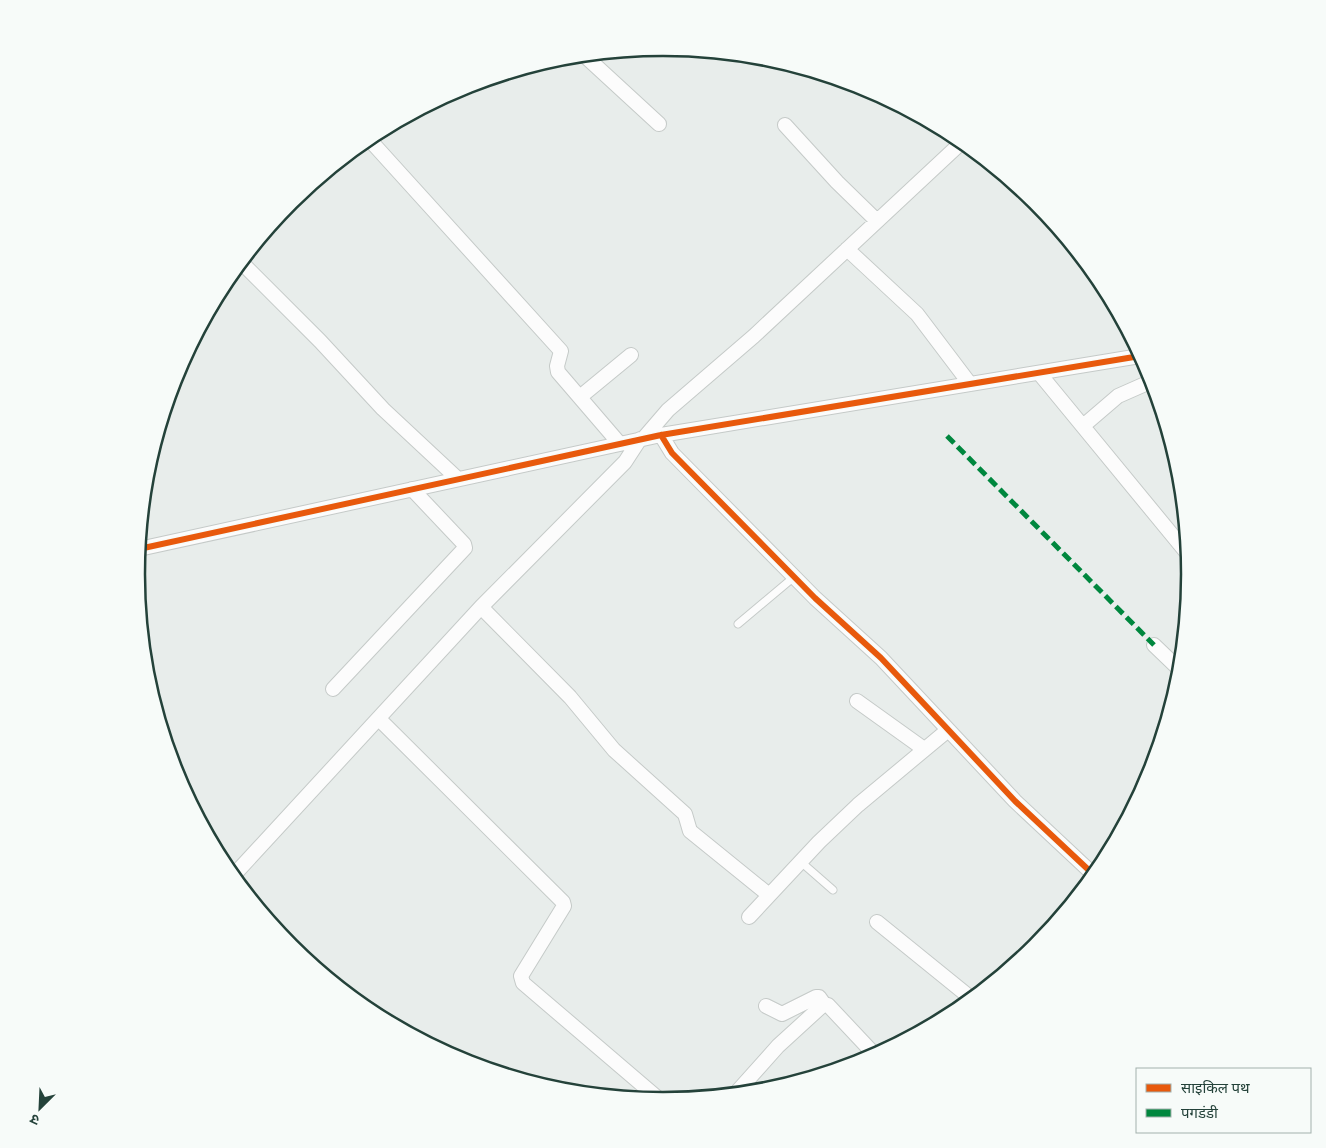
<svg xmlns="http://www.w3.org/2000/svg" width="1326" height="1148" viewBox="0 0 1326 1148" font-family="'Fira Sans Condensed','Noto Sans Devanagari',sans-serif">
<rect width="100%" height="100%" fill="#e8edeb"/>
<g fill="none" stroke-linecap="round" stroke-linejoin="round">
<defs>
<path id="lane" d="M738,624L794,577
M801,862L833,890"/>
<path id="street" d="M584,55L659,124
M785,125L837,182L877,221
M368,138L561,351L557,366L558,372L619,443
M847,249L917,314L970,384
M241,262L320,341L383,409L458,479
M1039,373L1187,553
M580,397L631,355
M1083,426L1118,396L1152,381
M661,435L672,453L815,598L881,658L1015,801L1094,875
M643,439L668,410L754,336L962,142
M139,549L661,435L1140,356
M481,607L570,697L614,750L685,814L690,831L769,895
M1154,645L1180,670
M333,689L465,548L464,544L412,489
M857,701L924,749
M379,719L563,902L564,906L521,976L523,983L660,1100
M233,876L481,607L625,462L640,439
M749,917L819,842L858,805L948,730
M877,922L972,999
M766,1006L782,1014L816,997H819L824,1004
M736,1093L778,1046L824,1004L828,1005L875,1055"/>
</defs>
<use href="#lane" stroke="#c5cac8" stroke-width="9"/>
<use href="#street" stroke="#c5cac8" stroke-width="16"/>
<use href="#lane" stroke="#fcfcfc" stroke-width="7"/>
<use href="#street" stroke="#fcfcfc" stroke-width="14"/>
<path stroke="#00873e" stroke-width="5" stroke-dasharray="10 5" stroke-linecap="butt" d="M947,436L1154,645"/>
<defs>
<path id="cycleway" d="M661,435L672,453L815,598L881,658L1015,801L1094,875
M139,549L661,435L1140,356"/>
</defs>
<use href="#cycleway" stroke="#f7fbf9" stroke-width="9"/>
<use href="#cycleway" stroke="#e8590c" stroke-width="6"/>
</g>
<path d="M0 0H1326V1148H0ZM145 574a518 518 0 1 1 1036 0a518 518 0 1 1-1036 0Z" fill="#f7fbf9" fill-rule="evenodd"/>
<path fill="none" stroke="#24423a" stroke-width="2.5" d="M145 574a518 518 0 1 1 1036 0a518 518 0 1 1-1036 0Z"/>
<rect x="1136" y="1068" width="175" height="65" fill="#f7fbf9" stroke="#a3b1ad"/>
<rect x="1146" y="1084" width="25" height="8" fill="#e8590c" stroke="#a3b1ad"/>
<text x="1181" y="1093" font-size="15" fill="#24423a">साइकिल पथ</text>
<rect x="1146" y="1109" width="25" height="8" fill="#00873e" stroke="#a3b1ad"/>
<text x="1181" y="1118" font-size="15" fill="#24423a">पगडंडी</text>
<g transform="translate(40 1108) rotate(204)" stroke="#f7fbf9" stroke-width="4" paint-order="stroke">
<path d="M0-4L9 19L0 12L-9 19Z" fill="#24423a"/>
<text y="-8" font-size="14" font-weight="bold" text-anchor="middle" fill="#24423a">उ</text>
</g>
</svg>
